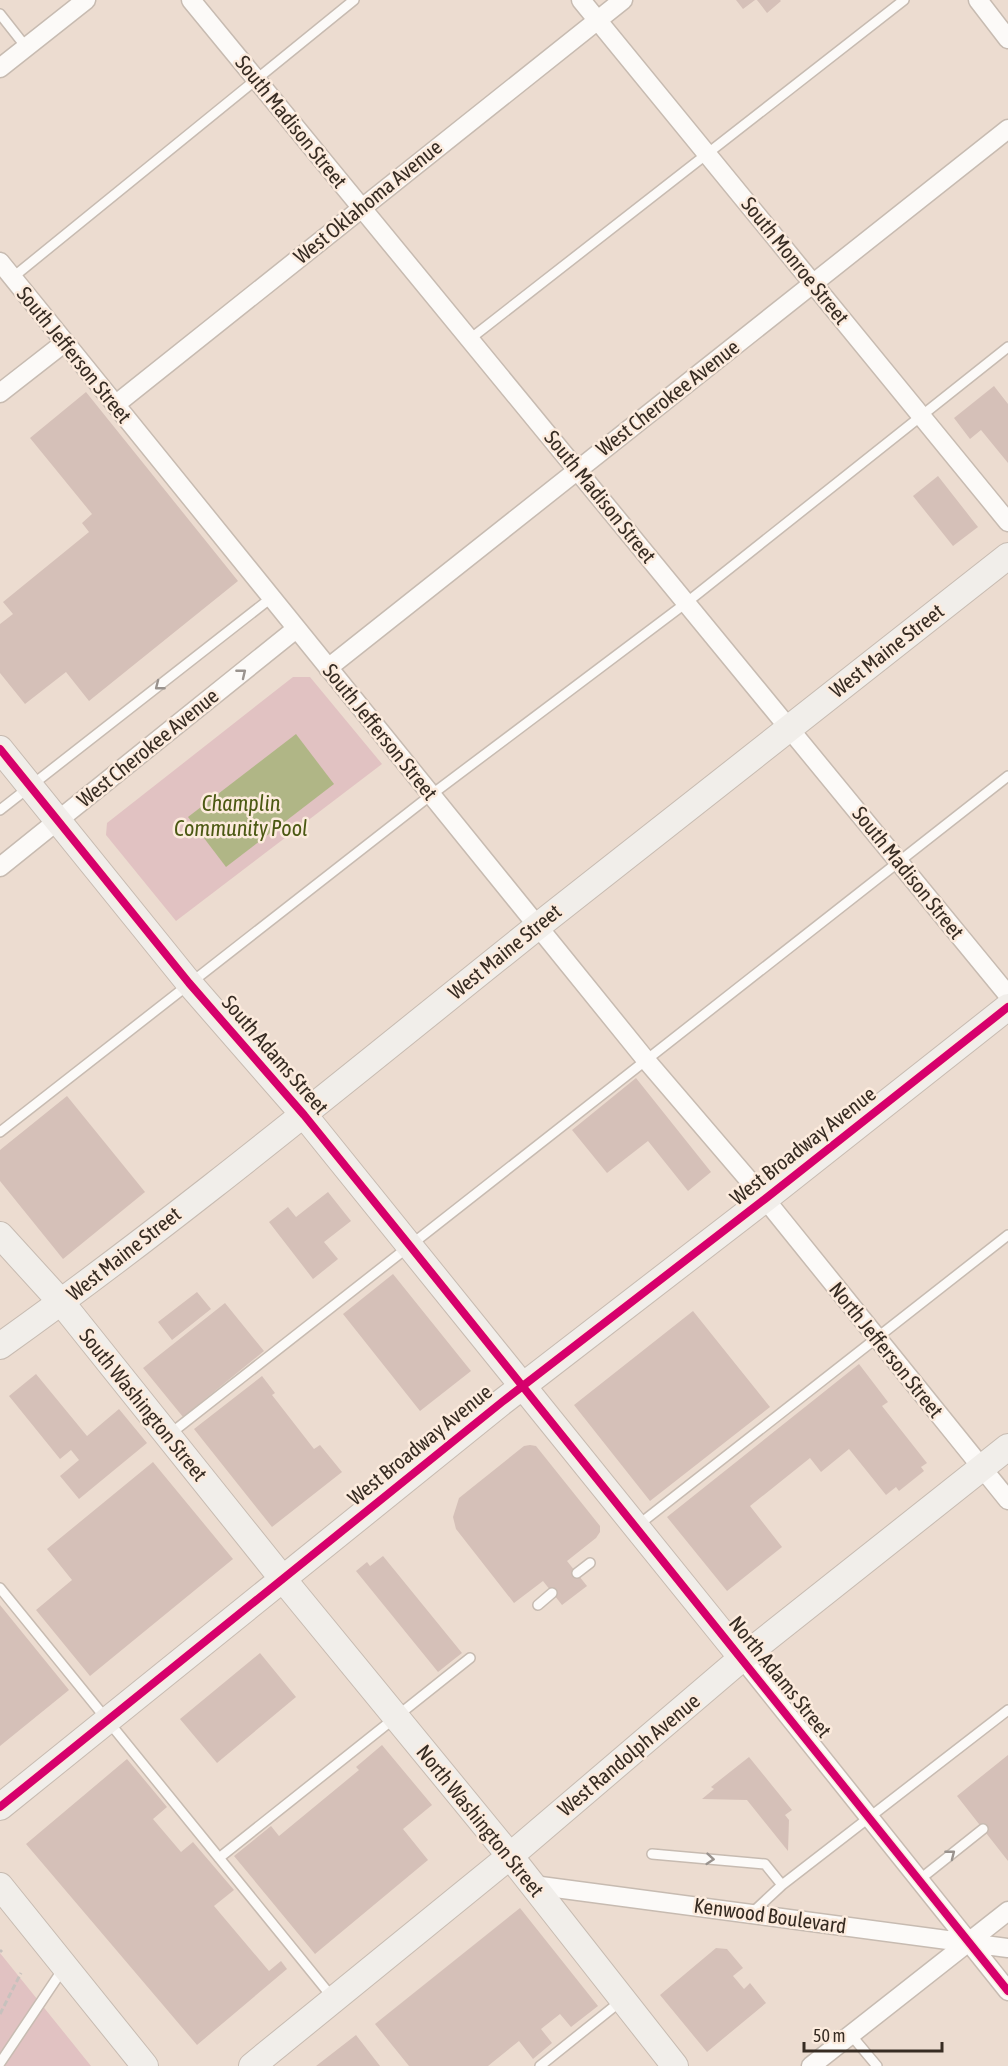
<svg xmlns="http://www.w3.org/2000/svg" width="1008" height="2066" viewBox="0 0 1008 2066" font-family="'Asap Condensed',sans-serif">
<rect width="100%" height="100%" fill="#ecdcd0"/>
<path fill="#e1c2c2" d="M293,677H310L382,764L176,921L106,835L107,823Z
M0,1953L91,2066H0Z"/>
<path fill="#b0b686" d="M296,734L334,784L226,867L188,817Z"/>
<path fill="#d5c0b8" d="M736,0H755L743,9Z
M757,0H780L781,1L767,13Z
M994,386L1008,404V463L981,430L970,439L954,418Z
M86,392L238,581L89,701L66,672L25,704L0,673V624L13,614L3,602L89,532L82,523L92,514L30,438Z
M938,476L978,527L953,546L913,496Z
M636,1078L711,1172L688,1191L648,1141L607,1173L572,1130Z
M67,1096L145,1192L63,1259L0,1181V1150Z
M328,1192L351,1221L324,1242L338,1259L313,1279L269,1222L288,1207L296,1217Z
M393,1274L471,1371L420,1411L343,1314Z
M197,1292L211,1309L172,1340L158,1322Z
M225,1303L264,1351L183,1417L143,1368Z
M693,1311L770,1407L650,1501L574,1405Z
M859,1364L888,1402L882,1406L927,1463L921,1467L924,1471L899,1491L896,1487L886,1495L849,1449L821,1472L810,1458L750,1506L782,1547L727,1591L667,1517Z
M36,1374L87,1436L119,1409L147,1443L79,1499L60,1476L79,1460L71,1450L60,1459L9,1396Z
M262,1376L275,1393L272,1395L314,1449L320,1445L342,1472L272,1527L194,1429Z
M530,1445L536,1446L600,1526V1532L596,1538L567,1561L587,1586L562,1605L543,1581L514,1603L456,1529L453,1517L459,1498L524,1446Z
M153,1462L233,1559L90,1676L36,1610L72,1580L47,1549Z
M383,1556L462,1653L438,1672L356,1571L367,1562L370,1566Z
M0,1605L69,1690L0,1746Z
M260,1653L296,1697L217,1763L180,1719Z
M382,1745L432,1805L403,1829L428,1860L315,1954L234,1856L271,1826L279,1836L359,1770L356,1767Z
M1008,1755V1861L957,1796Z
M749,1757L792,1810L785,1815L789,1820L788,1851L747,1800L702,1799L714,1789L711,1787Z
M127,1759L167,1807L153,1819L181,1852L193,1842L234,1890L214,1906L269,1971L281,1961L287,1969L197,2045L26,1844Z
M520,1908L598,2006L571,2027L560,2014L541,2029L552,2043L533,2059L519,2041L488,2066H409L375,2024Z
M716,1948L727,1949L743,1968L733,1976L744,1989L750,1983L766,2003L707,2052L660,1995Z
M356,2035L380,2066H316Z"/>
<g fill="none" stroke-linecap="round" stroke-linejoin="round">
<defs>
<path id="lane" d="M0,14L26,47
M12,278L354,0
M470,339L904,0
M0,810L271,598
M0,1132L431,795L686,603L1008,347
M170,1434L1008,776
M637,1526L1008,1235
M577,1573L590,1563
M0,1588L332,1997
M538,1605L552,1593
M652,1854L765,1864L782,1885
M219,1858L470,1658
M919,1880L983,1829
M752,1913L782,1885L1008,1710
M851,2035L877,2066
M0,2063L63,1969
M540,2066L621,2001"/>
<path id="street" d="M191,0L1008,995
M581,0L1008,522
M978,0L1008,39
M0,68L86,0
M0,262L646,1060L765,1199L1008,1500
M0,393L64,343
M115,405L623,0
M328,668L1008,129
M0,867L296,629
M742,1658L1008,1991
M533,1885L1008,1948
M811,2066L1008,1911"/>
<path id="secondary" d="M0,749L189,983L304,1115L742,1658
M0,1235L61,1302L282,1578L510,1856L675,2066
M0,1346C185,1214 360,1068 538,926C694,802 851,679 1008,556
M0,1807L502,1402L765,1199L1008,1007
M0,1886L145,2066
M252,2066L510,1856L742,1658L1008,1447"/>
</defs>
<use href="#lane" stroke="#c7bbb1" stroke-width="12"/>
<use href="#street" stroke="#c7bbb1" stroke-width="21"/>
<use href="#secondary" stroke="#c7bbb1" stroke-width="28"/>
<path stroke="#c7c1bd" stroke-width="3" stroke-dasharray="6 3" stroke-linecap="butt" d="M0,1952L2,1950
M0,2014L21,1973"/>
<use href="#lane" stroke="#fcfaf8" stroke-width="9"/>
<use href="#street" stroke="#fcfaf8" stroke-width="18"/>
<use href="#secondary" stroke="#f1eeea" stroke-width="26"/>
<defs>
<path id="cycleway" d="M0,749L189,983L304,1115L410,1246L1008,1991
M0,1807L502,1402L765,1199L1008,1007"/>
</defs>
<use href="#cycleway" stroke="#fcebdd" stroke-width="11"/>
<use href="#cycleway" stroke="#d6006c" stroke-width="8"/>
</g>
<defs><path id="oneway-chevron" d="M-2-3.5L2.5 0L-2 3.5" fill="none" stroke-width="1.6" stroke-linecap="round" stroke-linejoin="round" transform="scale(1.5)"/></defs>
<g stroke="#9a938e">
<use href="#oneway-chevron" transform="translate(242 673) rotate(-39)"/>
<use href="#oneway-chevron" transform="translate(159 686) rotate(142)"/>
<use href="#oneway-chevron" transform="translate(951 1854) rotate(-38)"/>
<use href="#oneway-chevron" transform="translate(710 1859) rotate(5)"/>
</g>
<g text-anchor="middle" stroke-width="5" stroke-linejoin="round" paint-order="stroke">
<g font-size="21" fill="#372c23" stroke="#fcebdd">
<text transform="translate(291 122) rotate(51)" y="7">South Madison Street</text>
<text transform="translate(368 202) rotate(-39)" y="7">West Oklahoma Avenue</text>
<text transform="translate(795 261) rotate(51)" y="7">South Monroe Street</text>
<text transform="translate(74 355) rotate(51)" y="7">South Jefferson Street</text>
<text transform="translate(668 398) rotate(-38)" y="7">West Cherokee Avenue</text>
<text transform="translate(600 497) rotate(51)" y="7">South Madison Street</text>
<text transform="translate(887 651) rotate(-38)" y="7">West Maine Street</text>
<text transform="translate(380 732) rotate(51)" y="7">South Jefferson Street</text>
<text transform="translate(148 748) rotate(-39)" y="7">West Cherokee Avenue</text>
<text transform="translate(908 873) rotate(51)" y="7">South Madison Street</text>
<text transform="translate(505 952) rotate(-39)" y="7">West Maine Street</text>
<text transform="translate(275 1055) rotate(49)" y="7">South Adams Street</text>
<text transform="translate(803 1146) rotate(-38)" y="7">West Broadway Avenue</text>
<text transform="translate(124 1254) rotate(-38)" y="7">West Maine Street</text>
<text transform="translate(886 1350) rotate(51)" y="7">North Jefferson Street</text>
<text transform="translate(143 1405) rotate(51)" y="7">South Washington Street</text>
<text transform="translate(420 1445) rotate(-39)" y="7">West Broadway Avenue</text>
<text transform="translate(780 1677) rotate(51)" y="7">North Adams Street</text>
<text transform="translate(629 1755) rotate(-40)" y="7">West Randolph Avenue</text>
<text transform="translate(480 1821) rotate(51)" y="7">North Washington Street</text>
<text transform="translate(770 1916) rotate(8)" y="7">Kenwood Boulevard</text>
</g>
<g font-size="22" font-style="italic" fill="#4b5913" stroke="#fcebdd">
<text x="241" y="811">Champlin<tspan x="241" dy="25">Community Pool</tspan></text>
</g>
</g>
<path d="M804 2042v9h138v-9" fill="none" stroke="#372c23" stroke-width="3"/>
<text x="813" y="2042" font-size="18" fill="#372c23" stroke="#fcebdd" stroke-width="4.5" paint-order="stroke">50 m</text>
</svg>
